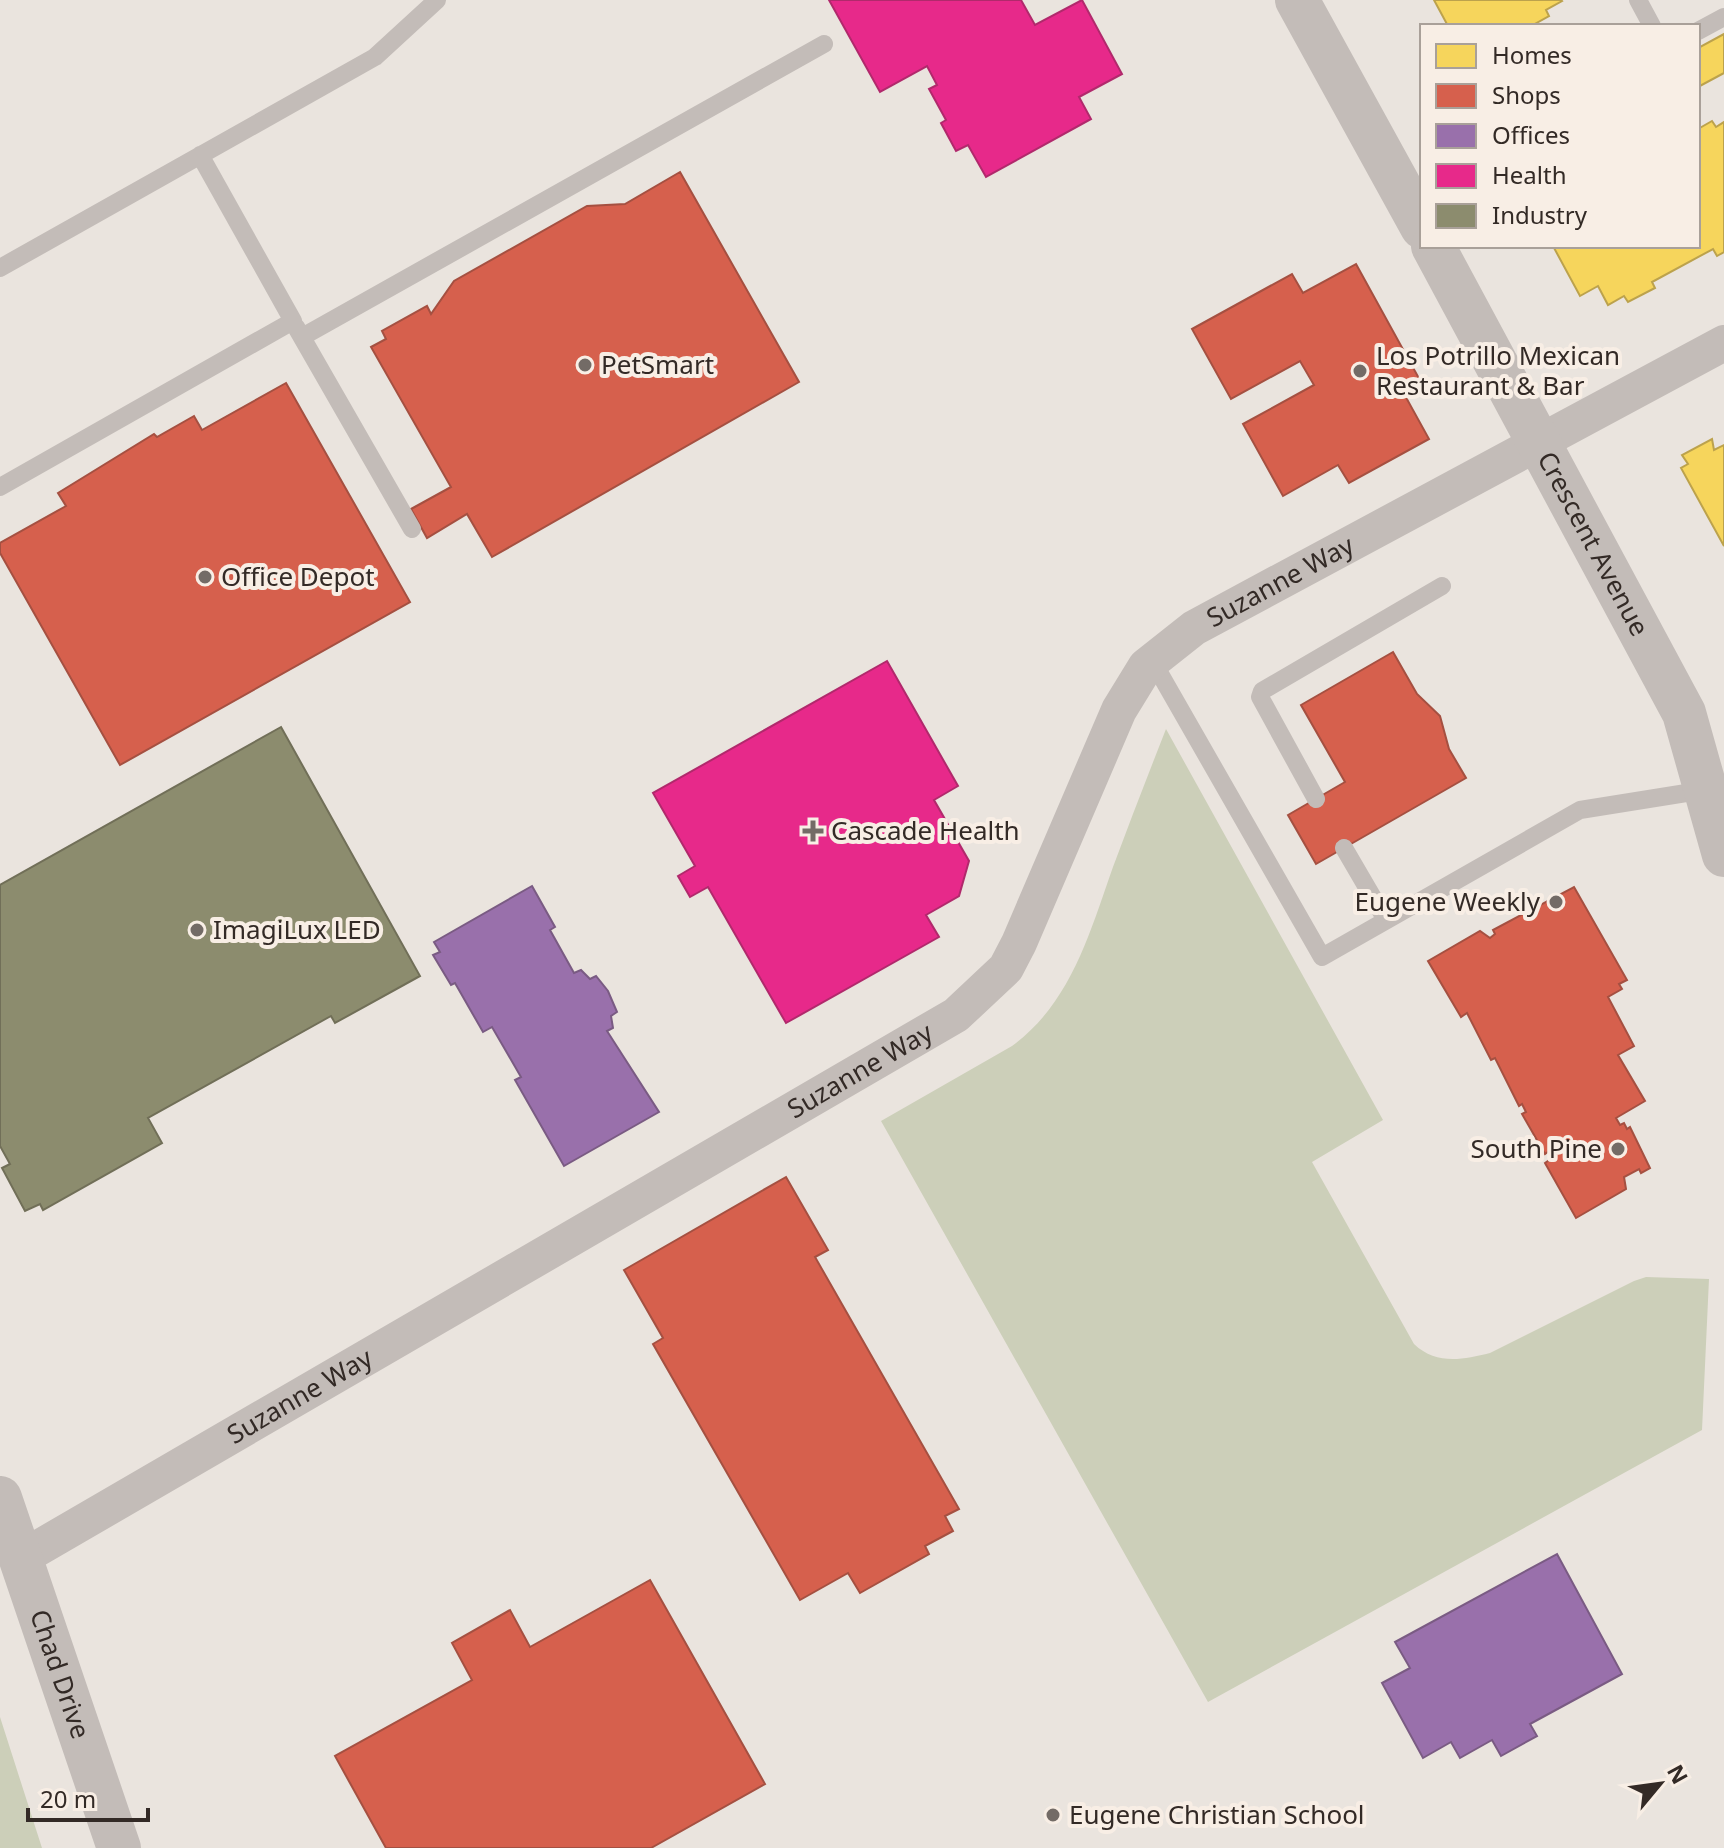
<svg xmlns="http://www.w3.org/2000/svg" width="1724" height="1848" viewBox="0 0 1724 1848" font-family="'Noto Sans',sans-serif">
<rect width="100%" height="100%" fill="#eae4de"/>
<path fill="#cccfb9" d="M1166,729L1383,1120L1312,1162L1414,1344C1436,1365 1462,1360 1490,1353L1634,1281L1646,1277L1709,1279L1702,1430L1208,1702L881,1121L1012,1046C1071,1003 1090,932 1113,867C1130,821 1148,775 1166,729Z
M0,1717L42,1848H0Z"/>
<path fill="#f6d55c" stroke="#bca24c" stroke-width="2" d="M1434,0H1561L1562,1L1546,10L1549,16L1531,26H1448Z
M1724,34V73L1698,87V48Z
M1712,121L1716,127L1724,122V252L1717,256L1713,249L1652,282L1655,288L1628,302L1624,296L1608,305L1598,286L1580,296L1553,246H1698V129Z
M1712,439L1714,450L1724,445V546L1681,468L1688,464L1682,455Z"/>
<path fill="#d6604d" stroke="#a55041" stroke-width="2" d="M680,172L799,382L492,557L467,514L427,538L411,509L451,487L371,347L386,339L382,331L427,306L431,314L454,281L587,206L625,204Z
M1356,264L1421,382L1403,392L1429,439L1349,483L1338,465L1283,496L1243,424L1314,385L1300,361L1231,399L1192,329L1292,274L1303,293Z
M286,383L410,602L120,765L0,553V543L66,506L58,493L154,434L157,437L194,416L202,430Z
M1393,652L1417,694L1440,716L1449,749L1466,778L1316,864L1288,815L1345,782L1301,705Z
M1574,887L1627,980L1619,984L1622,989L1608,997L1634,1046L1618,1055L1645,1101L1616,1118L1620,1125L1624,1123L1627,1129L1630,1127L1650,1168L1641,1173L1639,1169L1624,1177L1626,1189L1576,1218L1545,1163L1552,1158L1549,1151L1545,1154L1522,1114L1526,1112L1522,1104L1519,1106L1495,1058L1491,1060L1467,1013L1461,1017L1428,961L1480,931L1490,938L1495,934L1493,930Z
M786,1177L828,1250L815,1257L959,1509L945,1516L953,1531L925,1546L929,1554L860,1593L848,1573L800,1600L653,1344L663,1338L624,1270Z
M650,1580L765,1784L651,1848H386L335,1756L472,1680L452,1643L510,1610L530,1647Z"/>
<path fill="#9970ab" stroke="#7a5b83" stroke-width="2" d="M532,886L555,927L550,930L574,973L581,970L590,979L596,976L608,991L617,1012L611,1016L613,1028L607,1031L659,1112L564,1166L515,1080L521,1077L492,1027L483,1032L455,983L451,985L433,955L440,952L434,942Z
M1557,1554L1622,1674L1530,1724L1537,1736L1501,1756L1492,1740L1460,1758L1451,1742L1423,1758L1382,1683L1410,1668L1395,1642Z"/>
<path fill="#e7298a" stroke="#b1296c" stroke-width="2" d="M829,0H1021L1035,25L1082,0L1122,74L1079,97L1091,119L986,177L968,145L956,151L941,123L946,120L929,89L937,85L927,66L880,92Z
M887,661L958,786L934,800L969,861L959,896L926,915L939,937L786,1023L708,887L690,897L678,876L695,866L653,793Z"/>
<path fill="#8c8c6e" stroke="#716f58" stroke-width="2" d="M281,727L420,976L335,1023L331,1016L148,1118L162,1143L43,1210L40,1204L25,1211L2,1168L10,1164L0,1146V885Z"/>
<g fill="none" stroke-linecap="round" stroke-linejoin="round">
<path stroke="#c3bcb8" stroke-width="18" d="M1638,0L1652,26
M1698,31L1724,17
M0,268L375,57L437,0
M296,327L412,529
M302,337L824,44
M0,487L293,321L200,155
M1152,660L1322,957L1580,810L1705,790
M1316,799L1260,697L1262,691L1442,586
M1344,848L1386,920"/>
<path stroke="#c3bcb8" stroke-width="36" id="s1" d="M23,1557L956,1015L1006,968L1019,943L1119,710L1146,666L1194,628L1724,343"/>
<g stroke="#c3bcb8" stroke-width="44">
<path d="M1297,0L1422,227"/>
<path id="s2" d="M1433,246L1684,713L1724,855"/>
<path id="s3" d="M0,1498L119,1848"/>
</g>
</g>
<g fill="#736b66" stroke="#f8eee5" stroke-width="3">
<circle cx="585" cy="365" r="8"/>
<circle cx="1360" cy="371" r="8"/>
<circle cx="205" cy="577" r="8"/>
<path d="M809 819h8v8h8v8h-8v8h-8v-8h-8v-8h8z"/>
<circle cx="1556" cy="902" r="8"/>
<circle cx="197" cy="930" r="8"/>
<circle cx="1618" cy="1149" r="8"/>
<circle cx="1053" cy="1815" r="8"/>
</g>
<g text-anchor="middle" stroke-width="8" stroke-linejoin="round" paint-order="stroke">
<g font-size="26" fill="#332a26" stroke="#f8eee5" text-anchor="start">
<text x="1376" y="365">Los Potrillo Mexican<tspan x="1376" dy="30">Restaurant &amp; Bar</tspan></text>
<text x="601" y="374">PetSmart</text>
<text x="221" y="586">Office Depot</text>
<text x="831" y="840">Cascade Health</text>
<text x="1540" y="911" text-anchor="end">Eugene Weekly</text>
<text x="213" y="939">ImagiLux LED</text>
<text x="1602" y="1158" text-anchor="end">South Pine</text>
<text x="1069" y="1824">Eugene Christian School</text>
</g>
<g font-size="26" fill="#332a26" stroke="#f8eee5">
<text dy="9" stroke="none"><textPath href="#s2" startOffset="338">Crescent Avenue</textPath></text>
<text dy="9" stroke="none"><textPath href="#s1" startOffset="1640">Suzanne Way</textPath></text>
<text dy="9" stroke="none"><textPath href="#s1" startOffset="968">Suzanne Way</textPath></text>
<text dy="9" stroke="none"><textPath href="#s1" startOffset="320">Suzanne Way</textPath></text>
<text dy="9" stroke="none"><textPath href="#s3" startOffset="186">Chad Drive</textPath></text>
</g>
</g>
<rect x="1420" y="24" width="280" height="224" fill="#f8eee5" stroke="#a9a099" stroke-width="2"/>
<rect x="1436" y="44" width="40" height="24" fill="#f6d55c" stroke="#a9a099" stroke-width="2"/>
<text x="1492" y="64" font-size="24" fill="#332a26">Homes</text>
<rect x="1436" y="84" width="40" height="24" fill="#d6604d" stroke="#a9a099" stroke-width="2"/>
<text x="1492" y="104" font-size="24" fill="#332a26">Shops</text>
<rect x="1436" y="124" width="40" height="24" fill="#9970ab" stroke="#a9a099" stroke-width="2"/>
<text x="1492" y="144" font-size="24" fill="#332a26">Offices</text>
<rect x="1436" y="164" width="40" height="24" fill="#e7298a" stroke="#a9a099" stroke-width="2"/>
<text x="1492" y="184" font-size="24" fill="#332a26">Health</text>
<rect x="1436" y="204" width="40" height="24" fill="#8c8c6e" stroke="#a9a099" stroke-width="2"/>
<text x="1492" y="224" font-size="24" fill="#332a26">Industry</text>
<g transform="translate(1660 1784) rotate(61)" stroke="#f8eee5" stroke-width="6" paint-order="stroke">
<path d="M0-6L14 30L0 20L-14 30Z" fill="#332a26"/>
<text y="-12" font-size="22" font-weight="bold" text-anchor="middle" fill="#332a26">N</text>
</g>
<path d="M28 1808v12h120v-12" fill="none" stroke="#332a26" stroke-width="4"/>
<text x="40" y="1808" font-size="24" fill="#332a26" stroke="#f8eee5" stroke-width="6" paint-order="stroke">20 m</text>
</svg>
